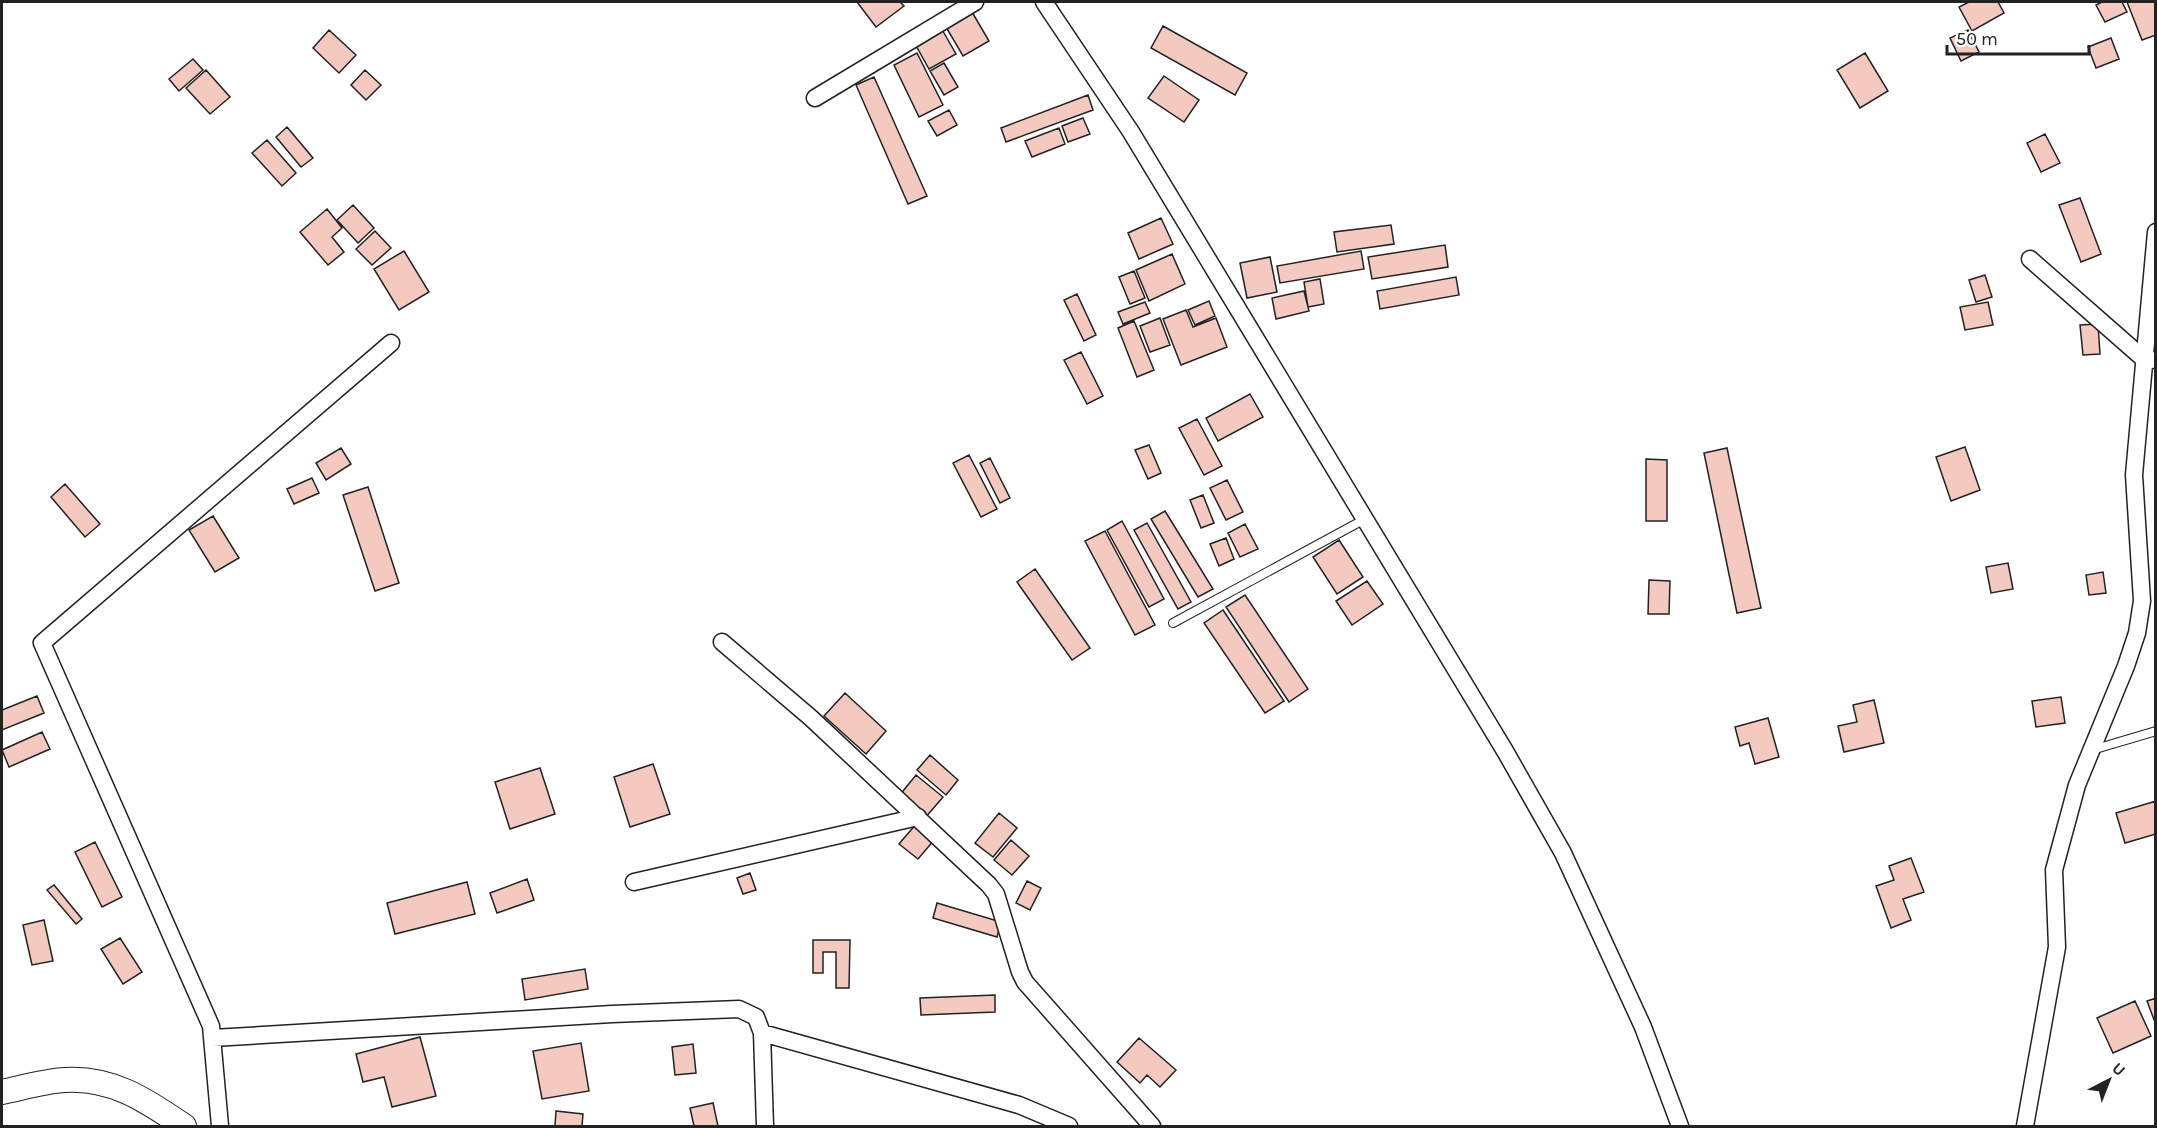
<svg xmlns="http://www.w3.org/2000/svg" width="2157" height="1128" viewBox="0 0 2157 1128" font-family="Karla,sans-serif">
<rect width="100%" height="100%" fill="#fff"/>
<path fill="#f3c9c0" stroke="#222" stroke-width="1.5" d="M857,2H900L904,6L876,27Z
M1969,2H1998L2004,13L1972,31L1959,7Z
M2102,2H2122L2127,12L2105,22L2096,5Z
M2127,2H2156V35L2142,40Z
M972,12L989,41L963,56L946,27Z
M940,26L956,54L929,69L914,42Z
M1163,26L1247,73L1235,95L1151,48Z
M329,30L356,55L339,73L313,48Z
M1968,30L1979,52L1961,61L1950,38Z
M2111,38L2119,59L2096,68L2088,47Z
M917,53L943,105L919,117L894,65Z
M1865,53L1888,91L1860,108L1837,70Z
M193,59L203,70L179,91L169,79Z
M944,63L958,87L944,95L930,71Z
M206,70L230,97L210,114L186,88Z
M365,70L381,85L366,100L351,85Z
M1164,76L1199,100L1184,122L1148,98Z
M874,77L927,196L908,204L856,85Z
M1088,95L1093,110L1006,142L1001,128Z
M949,110L957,125L937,136L928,121Z
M1083,118L1090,134L1068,142L1062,126Z
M287,127L313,158L301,167L276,137Z
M1059,128L1065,144L1032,157L1025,141Z
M2045,134L2060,163L2041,172L2027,143Z
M267,140L296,173L282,186L252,153Z
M2080,198L2101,254L2081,262L2059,205Z
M353,205L374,228L358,243L337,220Z
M327,209L342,228L332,237L344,252L328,265L300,232Z
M1161,218L1173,244L1139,259L1128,233Z
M1391,225L1394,244L1337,252L1334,232Z
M375,231L391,248L372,265L356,249Z
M1445,245L1448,267L1372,279L1368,257Z
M404,251L429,292L399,310L374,269Z
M1361,251L1364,269L1280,283L1277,266Z
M1172,254L1185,284L1149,301L1136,270Z
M1270,257L1277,292L1247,298L1240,263Z
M1134,271L1145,298L1130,304L1119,277Z
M1985,275L1992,297L1976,302L1969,280Z
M1456,277L1459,295L1380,309L1377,291Z
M1320,279L1324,304L1308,307L1304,282Z
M1304,291L1309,311L1276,319L1272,298Z
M1077,294L1096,335L1084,341L1064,300Z
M1209,301L1215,316L1195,325L1188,310Z
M1145,302L1150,313L1123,324L1118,312Z
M1988,302L1993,325L1965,330L1960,307Z
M1186,310L1193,327L1216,318L1227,347L1181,365L1163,319Z
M1160,318L1170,345L1150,352L1140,326Z
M1134,321L1154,370L1137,377L1118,328Z
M2098,324L2100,354L2083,355L2080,325Z
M1081,352L1103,396L1087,404L1064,360Z
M1250,394L1263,417L1218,441L1206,418Z
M1197,419L1222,466L1204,475L1179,428Z
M1149,445L1161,473L1148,479L1135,450Z
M1965,447L1980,490L1951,501L1936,457Z
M341,448L351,464L326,480L316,463Z
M1727,448L1761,608L1737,613L1704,453Z
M969,455L997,509L981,517L953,463Z
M990,458L1010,498L1000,503L980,463Z
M1646,459L1667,460V521H1646Z
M312,478L319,493L294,504L287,489Z
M1227,480L1243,512L1226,520L1210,488Z
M65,484L100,524L85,537L51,497Z
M368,487L399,583L375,591L343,495Z
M1203,495L1214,523L1201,528L1190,500Z
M1165,511L1213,589L1198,597L1151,519Z
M213,516L239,558L215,572L189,530Z
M1122,521L1164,599L1149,607L1107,530Z
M1147,523L1191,602L1178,609L1134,530Z
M1245,524L1258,549L1240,557L1228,533Z
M1105,531L1155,625L1135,635L1085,541Z
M1226,538L1234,559L1219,566L1210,544Z
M1339,540L1363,577L1337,594L1313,557Z
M2008,563L2013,589L1991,593L1986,567Z
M1035,569L1090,648L1072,660L1017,582Z
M2103,572L2106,593L2089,595L2086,575Z
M1649,580L1670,581L1669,614H1648Z
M1367,581L1383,604L1352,625L1336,601Z
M1245,595L1308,689L1289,702L1226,607Z
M1223,610L1284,701L1265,713L1204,623Z
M845,693L886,731L866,754L824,716Z
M37,696L44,713L2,730V710Z
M2061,697L2065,723L2036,727L2032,701Z
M1874,700L1884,743L1844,752L1838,726L1857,722L1853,705Z
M1768,718L1779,757L1755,764L1749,743L1740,746L1735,727Z
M42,732L50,749L9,767L2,750Z
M930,755L958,780L946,795L917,770Z
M653,764L670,814L630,827L614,777Z
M540,768L555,814L510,829L495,782Z
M916,775L943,797L925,818L899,796Z
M2156,801V834L2125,843L2116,813Z
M999,813L1017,828L993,857L975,843Z
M917,823L935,839L918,859L899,844Z
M1011,840L1029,856L1012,875L994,860Z
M95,842L122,897L102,907L75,852Z
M1911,858L1924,892L1903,899L1911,920L1891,928L1876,886L1894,880L1889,866Z
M750,873L756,890L743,894L737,878Z
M527,879L534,900L497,913L490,893Z
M1027,881L1041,888L1030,910L1016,903Z
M467,882L475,914L395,934L387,903Z
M54,885L82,919L76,924L47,890Z
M937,903L1001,922L997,937L933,918Z
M44,920L53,961L32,965L23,925Z
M120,938L142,972L123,984L101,949Z
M813,940H850L849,988H836V952H823V973H813Z
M585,969L588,989L525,1000L522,979Z
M995,995V1012L921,1015L920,998Z
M2156,998V1025L2147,1001Z
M2135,1001L2151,1036L2113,1053L2097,1018Z
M420,1037L436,1096L392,1107L384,1077L363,1082L356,1054Z
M1139,1038L1176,1070L1160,1087L1147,1075L1140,1083L1117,1062Z
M581,1043L589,1091L542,1099L533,1051Z
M693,1044L696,1073L675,1075L672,1047Z
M713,1103L718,1126H694L690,1108Z
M556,1111L583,1114L582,1126H555Z"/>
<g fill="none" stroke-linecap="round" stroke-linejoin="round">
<defs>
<path id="lane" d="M1173,623L1365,519
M2092,750L2156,731"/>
<path id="street" d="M1044,2L1131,132L1505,751L1563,853L1643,1027L1680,1126
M815,98L975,2
M2030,259L2145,360H2152
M722,642L811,718L989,885L996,894L1020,972L1025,982L1152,1126
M634,882L918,817
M762,1033L1019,1105L1069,1126
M213,1038L612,1014L739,1009L756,1017L762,1033L765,1126
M220,1126L211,1026L42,643L391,343
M2025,1126L2057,947L2054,870L2077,785L2126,666L2137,633L2142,601L2134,475L2156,232"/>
<path id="secondary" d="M2,1092C22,1088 44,1081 65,1080C113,1077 147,1101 184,1126"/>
</defs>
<use href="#lane" stroke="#222" stroke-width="10"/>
<use href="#street" stroke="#222" stroke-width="19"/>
<use href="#secondary" stroke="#222" stroke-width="26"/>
<use href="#lane" stroke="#fff" stroke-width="8"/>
<use href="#street" stroke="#fff" stroke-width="16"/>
<use href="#secondary" stroke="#fff" stroke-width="24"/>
</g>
<rect width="2157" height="1128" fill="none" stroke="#222222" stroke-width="6"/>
<g transform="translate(2109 1080) rotate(42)" stroke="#ffffff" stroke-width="4.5" paint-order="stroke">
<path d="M0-4.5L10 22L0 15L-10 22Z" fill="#222222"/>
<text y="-9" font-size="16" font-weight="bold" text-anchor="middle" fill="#222222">U</text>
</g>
<path d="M1947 45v9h142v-9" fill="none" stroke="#222222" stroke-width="3"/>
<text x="1956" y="45" font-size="18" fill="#222222" stroke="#ffffff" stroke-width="4.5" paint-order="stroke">50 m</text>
</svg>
